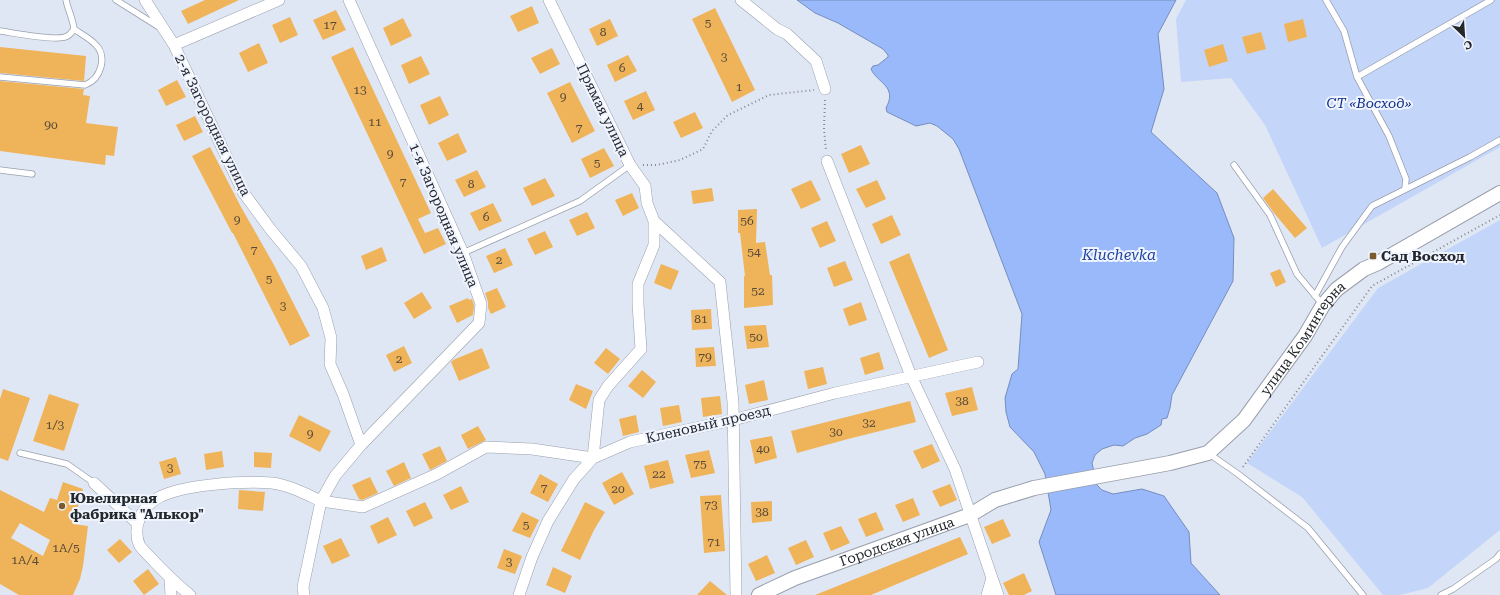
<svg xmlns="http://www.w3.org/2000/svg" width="1500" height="595" viewBox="0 0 1500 595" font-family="'Roboto Serif',serif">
<rect width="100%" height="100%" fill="#e0e7f4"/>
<path fill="#c3d5f9" d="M1186,0H1500V147L1322,248L1265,125L1231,78L1181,82L1176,19Z
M1500,220V530L1428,588L1400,595H1383L1302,497L1247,463L1378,288Z"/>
<path fill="#99b9fb" stroke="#768dbd" d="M797,0H1176L1158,34L1164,89L1151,132L1217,193L1234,238L1233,281L1172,395L1170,408L1167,418L1162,419L1161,425L1147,434L1135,438L1123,446L1114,445L1102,449L1095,455L1092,463L1097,485L1102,490L1113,494L1142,489L1164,496L1189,532L1191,563L1220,595H1056L1039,542L1051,510L1045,474L1034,452L1010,427L1006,412L1005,398L1012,374L1018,369L1022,314L959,149L953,139L937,126L930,123L916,126L887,112L886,108C898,86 877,83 871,69L873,66L878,65L888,57V55L883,49L838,23L815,13Z"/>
<path fill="#efb35a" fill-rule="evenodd" d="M205,0H239L188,24L181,11Z
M532,6L539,23L518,32L510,16Z
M715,8L755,90L732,102L692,19Z
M336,10L346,30L323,40L313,20Z
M290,17L298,35L280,43L272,25Z
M403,18L412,36L391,46L383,28Z
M610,19L618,36L597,46L589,29Z
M1303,19L1307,37L1288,42L1284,24Z
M1261,32L1266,49L1247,54L1242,37Z
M259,43L268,63L248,72L239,53Z
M1223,44L1228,61L1209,67L1204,50Z
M0,47L86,56L84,81L0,73Z
M353,47L431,213L418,219L425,233L438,228L446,244L424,254L331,57Z
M552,48L560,64L540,74L531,58Z
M628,55L637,71L615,82L607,65Z
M421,56L430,74L409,84L401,65Z
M177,80L186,97L166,106L158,90Z
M0,81L84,89L83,95L90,96L86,123L118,127L114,156L106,155L105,165L0,151Z
M570,82L595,131L572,143L547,93Z
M646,91L655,110L633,120L624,101Z
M440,96L449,115L429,125L420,105Z
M695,112L703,128L681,138L673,122Z
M195,116L203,132L184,141L176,125Z
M458,133L467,152L447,161L438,143Z
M861,145L870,164L849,173L841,154Z
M210,147L241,207L274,265L310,336L290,346L233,233H232L192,156Z
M604,148L614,166L590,178L581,159Z
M477,170L486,187L464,197L455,180Z
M545,178L555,196L532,206L523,188Z
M811,180L821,200L801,209L791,189Z
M877,180L886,199L866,208L856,189Z
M712,188L714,201L693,204L691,191Z
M1273,189L1307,228L1295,238L1274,213L1263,198Z
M632,193L639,208L623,216L615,200Z
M493,203L502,221L479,231L470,213Z
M757,209L756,243L765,242L770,275H772L773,305L744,308V276H745L740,233H738V210Z
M587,212L595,228L577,236L569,220Z
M892,215L901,235L881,244L872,224Z
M827,221L836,241L820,248L811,228Z
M545,231L553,247L535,255L527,239Z
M382,247L387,261L366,270L361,256Z
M505,248L513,265L494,273L486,256Z
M909,253L948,350L929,358L889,262Z
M845,261L853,280L834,287L827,268Z
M661,264L679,271L671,290L654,283Z
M1280,269L1286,282L1276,287L1270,273Z
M497,288L506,307L491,314L488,308V302L485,293Z
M422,292L432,308L414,319L404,303Z
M468,298L469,300L472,299L474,305L473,315L457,323L449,306Z
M861,302L867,320L849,326L843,309Z
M711,309L712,329L692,330L691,310Z
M766,325L769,347L747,349L744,326Z
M404,346L412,363L394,372L386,355Z
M714,347L716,366L696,367L695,348Z
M482,348L490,368L459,381L451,362L453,360Z
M606,348L620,359L608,374L594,363Z
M879,352L884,369L865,375L860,358Z
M823,367L827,384L808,389L804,371Z
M642,370L656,382L643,398L628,386Z
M764,380L768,400L749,404L745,385Z
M576,384L593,391L586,409L569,400Z
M972,387L978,410L952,416L945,393Z
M3,389L30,398L8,461L0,458V399Z
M49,394L79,404L64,451L33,441Z
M720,396L722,414L703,417L701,398Z
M910,401L916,422L848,439L797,453L791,431Z
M679,405L682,422L663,426L660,408Z
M299,415L331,431L320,452L289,436Z
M636,415L639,432L623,436L619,419Z
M478,426L486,440L468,449L461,435Z
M772,436L777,458L755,464L750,440Z
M932,444L940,461L922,469L913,451Z
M440,446L447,461L430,470L422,454Z
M709,450L715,473L691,478L685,455Z
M222,451L224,467L206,470L204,454Z
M254,452L272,453L271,468L254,467Z
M176,457L181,474L164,479L159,462Z
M668,460L674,483L650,489L644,466Z
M404,462L411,478L394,486L386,471Z
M622,472L634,494L614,505L602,483Z
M540,474L558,484L548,502L530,493Z
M370,477L378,493L362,500L359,499L352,485Z
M63,482L83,489L73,524L88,526L83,566L80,579L73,595H19L0,584V490L44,512L50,498L57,500ZM20,523L50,540L43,556L11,538Z
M950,484L957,500L940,507L932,491Z
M461,486L469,502L451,510L443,495Z
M239,490L265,492L263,511L238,509Z
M721,495L725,551L704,553L700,496Z
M913,498L920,515L903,522L895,505Z
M772,501V521L752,523L751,502Z
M425,502L433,518L414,527L406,511Z
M585,502L605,512L594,530L580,560L561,551Z
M522,512L539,520L530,538L512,531Z
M876,512L884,530L866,537L858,519Z
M388,517L397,535L378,544L370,526Z
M1003,519L1011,536L992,544L984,527Z
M841,526L850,543L831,551L823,533Z
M960,537L968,554L871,595H815Z
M341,538L350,556L332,564L323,546Z
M120,539L132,552L119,563L107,550Z
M806,540L814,557L796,565L788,548Z
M504,549L522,556L515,574L497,568Z
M767,555L775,573L756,581L748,564Z
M553,567L572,576L565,593L546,585Z
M148,569L159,584L144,595L133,581Z
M1024,573L1032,591L1024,595H1009L1003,583Z
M710,581L727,595H697Z"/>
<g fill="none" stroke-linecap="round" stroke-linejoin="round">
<defs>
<path id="service" d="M116,0L159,27
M1326,0L1344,31L1357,77L1389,136L1406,179L1405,189
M0,31C14,33 54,41 65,37C70,36 71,33 74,29C73,19 68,10 66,0
M0,77L85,85C101,79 108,56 95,44C89,38 81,34 74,29
M1357,77L1491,0
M1234,165L1270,215L1297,274L1323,305
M0,170L32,174
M463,253L580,201L630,165
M1315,296L1342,247L1372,206L1470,157L1500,140
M20,453L67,464L94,483
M1208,453L1238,474L1308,528L1363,595
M1441,595L1453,589L1496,559L1500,554"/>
<path id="minor" d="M145,0L174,45L243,192L271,230L301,266L323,308L331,338L330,364L343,394L361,445
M549,0L630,165L645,186L647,203L654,221V245L638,284V304L641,349L608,386L599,400L593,458
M741,0L777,29L787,34L816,61L825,89
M174,45L279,0
M827,161L911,376L955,469L992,578L987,595
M654,221L720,282L733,402L736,595
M94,483L137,523
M992,578L998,595
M170,579L171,595
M190,595C175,583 163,571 150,557C147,554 143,550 140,546C136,539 136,527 139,520C142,511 148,504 156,499C180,484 244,481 272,483C289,485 306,494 321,501L335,476L361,445L479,323L481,304L463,253L349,0
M304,595L303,587L321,501L363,507L437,474L486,447L532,449L593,458
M519,595L532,557L548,521L574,479L593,458L630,442L733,420L835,393L978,362"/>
<g id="tertiary">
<path id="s1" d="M759,595L795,578L970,515L995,500L1034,488L1170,463L1208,453L1244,420L1305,336L1323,305L1337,289L1364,269L1378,263L1500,193"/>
</g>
</defs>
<use href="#service" stroke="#999fac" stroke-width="7"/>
<use href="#minor" stroke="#999fac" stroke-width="12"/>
<use href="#tertiary" stroke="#999fac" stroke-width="16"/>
<path stroke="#848992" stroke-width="2" stroke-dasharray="1 3" stroke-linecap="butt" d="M825,100L824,129L826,151
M643,165H657L680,160L703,149L712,131L728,115L769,95L814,90
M1243,467L1372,286L1500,215"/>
<use href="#service" stroke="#fff" stroke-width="5.5"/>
<use href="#minor" stroke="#fff" stroke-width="11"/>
<use href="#tertiary" stroke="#fff" stroke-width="14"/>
</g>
<g fill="#795b2f" stroke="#eff4ff" stroke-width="1.5">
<rect x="1369" y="252" width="8" height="8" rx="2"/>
<circle cx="62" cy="506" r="4"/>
</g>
<g text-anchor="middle" stroke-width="4" stroke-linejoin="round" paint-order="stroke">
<g font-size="12" fill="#574a38">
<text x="708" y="27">5</text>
<text x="330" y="29">17</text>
<text x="603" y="36">8</text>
<text x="724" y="61">3</text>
<text x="622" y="72">6</text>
<text x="739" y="91">1</text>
<text x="360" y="94">13</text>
<text x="563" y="101">9</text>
<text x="640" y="110">4</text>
<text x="375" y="126">11</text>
<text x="51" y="129">90</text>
<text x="579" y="132">7</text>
<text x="390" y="158">9</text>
<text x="597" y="167">5</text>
<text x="403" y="186">7</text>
<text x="471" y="188">8</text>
<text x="486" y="221">6</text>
<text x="237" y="224">9</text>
<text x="747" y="225">56</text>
<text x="254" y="254">7</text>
<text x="754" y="256">54</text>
<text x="499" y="264">2</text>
<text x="269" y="283">5</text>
<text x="758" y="295">52</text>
<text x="283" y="310">3</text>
<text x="701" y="323">81</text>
<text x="756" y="341">50</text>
<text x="705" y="361">79</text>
<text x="399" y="363">2</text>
<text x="962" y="405">38</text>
<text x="869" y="427">32</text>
<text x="55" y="429">1/3</text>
<text x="836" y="436">30</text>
<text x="310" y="438">9</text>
<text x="763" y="453">40</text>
<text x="700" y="468">75</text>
<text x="170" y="472">3</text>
<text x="659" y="478">22</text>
<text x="544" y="492">7</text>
<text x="618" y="493">20</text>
<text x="711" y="509">73</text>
<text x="762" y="516">38</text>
<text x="526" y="529">5</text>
<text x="714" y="546">71</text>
<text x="66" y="552">1А/5</text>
<text x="25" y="564">1А/4</text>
<text x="509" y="566">3</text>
</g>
<g font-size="14" font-style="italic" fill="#0e2e8a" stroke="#eff4ff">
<text x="1369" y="108">СТ «Восход»</text>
</g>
<g font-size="14" fill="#24272c" stroke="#eff4ff">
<text transform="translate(603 110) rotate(64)" y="5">Прямая улица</text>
<text transform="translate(213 125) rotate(64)" y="5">2-я Загородная улица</text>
<text transform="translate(444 215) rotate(67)" y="5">1-я Загородная улица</text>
<text dy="5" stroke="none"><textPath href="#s1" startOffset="623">улица Коминтерна</textPath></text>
<text transform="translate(708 424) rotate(-13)" y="5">Кленовый проезд</text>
<text dy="5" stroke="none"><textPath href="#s1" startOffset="148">Городская улица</textPath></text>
</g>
<g font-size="14" font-weight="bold" fill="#24272c" stroke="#eff4ff" text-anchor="start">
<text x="1381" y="261">Сад Восход</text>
<text x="70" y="503">Ювелирная<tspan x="70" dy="16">фабрика "Алькор"</tspan></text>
</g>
<g font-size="15" font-style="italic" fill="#1e429e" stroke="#eff4ff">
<text x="1119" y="260">Kluchevka</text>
</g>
</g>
<g transform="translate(1464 36) rotate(155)" stroke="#eff4ff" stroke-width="3" paint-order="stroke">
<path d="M0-3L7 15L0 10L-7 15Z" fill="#24272c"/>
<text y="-6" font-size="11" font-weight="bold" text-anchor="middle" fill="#24272c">С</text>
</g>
</svg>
